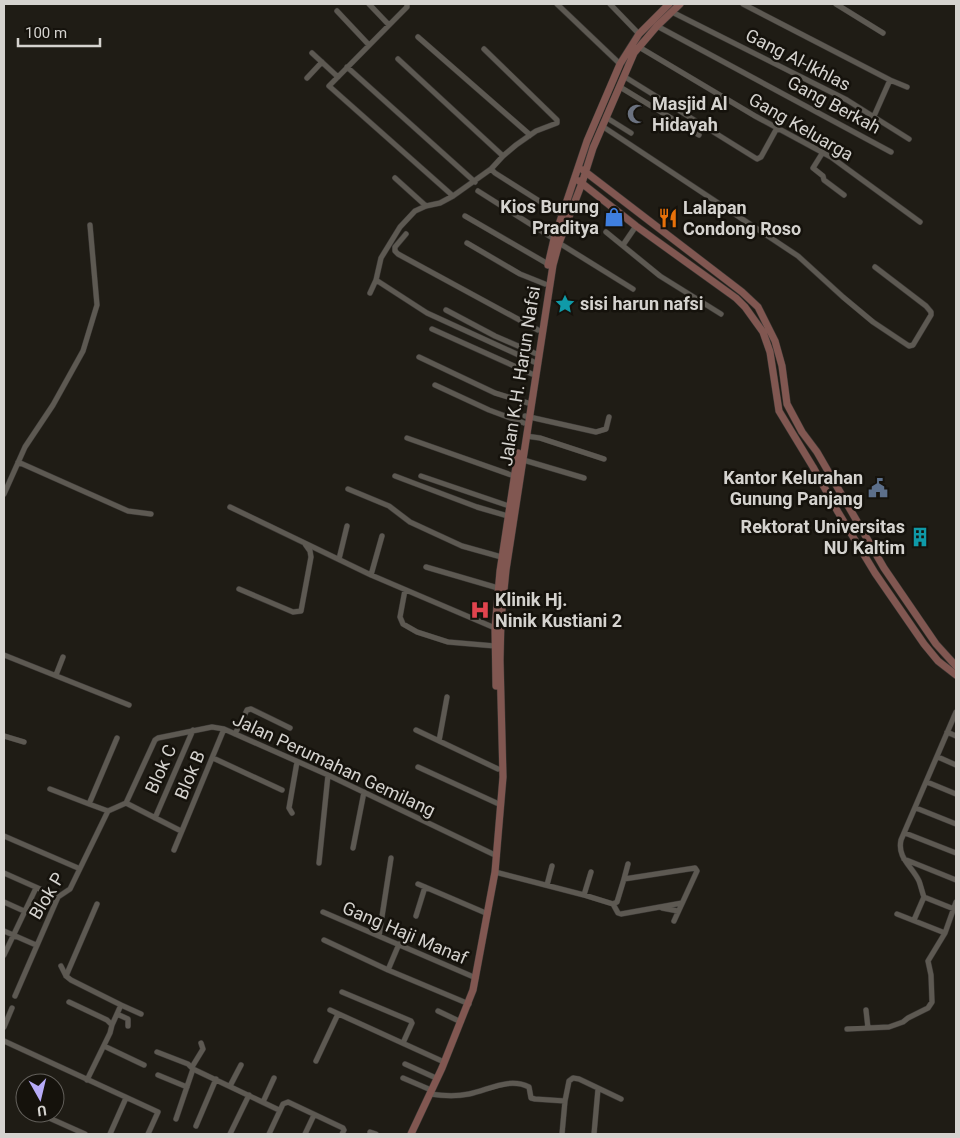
<svg xmlns="http://www.w3.org/2000/svg" width="960" height="1138" viewBox="0 0 960 1138" font-family="Roboto,sans-serif">
<rect width="100%" height="100%" fill="#1f1c15"/>
<g fill="none" stroke-linecap="round" stroke-linejoin="round">
<defs>
<path id="minor" d="M369,4L389,25
M407,4V7L401,13L329,86L453,196
M557,4L620,64
M610,4L639,34
M743,4L890,80L874,116
M836,4L883,33
M337,11L369,45
M672,12L847,100L909,139
M657,26L891,152
M418,37L529,134V136
M639,47L755,116L831,157L920,222
M312,53L338,77
M398,59L503,156
M347,67L475,182
M625,77L757,159L761,157L777,128
M307,78L322,62
M890,80L907,87
M620,87L699,135
M607,118L631,133
M602,126L798,256L843,297L873,322L909,346L913,345L931,315V312L926,306L875,267
M823,152L813,168L823,176L824,180L844,195
M491,169L495,173L563,216
M395,178L426,206
M478,191L554,239
M465,216L548,264
M606,232L660,276L721,314
M406,234L395,247V251L398,254L538,330
M467,243L520,274L545,284
M559,243L633,289
M623,245L636,226
M376,280L427,313L534,362
M370,293L376,280L381,258L400,227L415,211L426,206L440,203L453,196L491,169L503,156L516,145L536,131L557,123V120L484,49
M446,310L495,336L539,355
M432,329L532,374
M419,357L495,393L528,403
M435,385L489,410L524,423
M525,416L596,432L606,429L609,417
M526,436L540,438L604,459
M407,438L517,477
M520,459L584,478
M18,462L128,511L151,514
M395,476L477,507L511,517
M421,476L509,506
M348,489L389,506L410,522L462,546L505,558
M4,494L25,447L53,405L83,351L97,305L90,225
M230,507L371,575L495,628
M339,559L347,526
M426,567L498,588
M371,575L382,536
M239,589L293,612L301,611L311,557L310,551L305,544
M405,590L400,617L403,624L417,632L448,642L495,646
M4,655L129,705
M56,675L63,657
M416,730L498,769
M947,732L956,736
M235,734L247,710L251,709L290,728
M4,736L24,742
M439,741L447,697
M938,757L956,765
M213,758L282,790
M418,767L501,805
M927,782L956,794
M50,789L89,804
M126,803L181,831
M916,808L956,824
M108,811L126,803L155,740L158,738L212,727L224,729L328,775L497,856
M108,811L89,804L117,738
M292,813L289,808L297,762
M155,818L193,730
M905,833L956,853
M4,836L78,868
M353,848L364,792
M174,850L224,729
M904,859L956,880
M319,863L328,775
M495,872L584,895L613,904L617,902L624,879L695,868L697,871L674,921
M4,873L58,897
M624,879L628,864
M418,884L488,914
M547,885L552,866
M584,895L591,872
M4,902L24,911
M613,904L618,913L621,914L682,903
M662,908L678,911
M954,909L924,897C922,892 921,886 919,881C912,866 897,858 901,840L956,712
M323,912L476,978
M897,914L945,933
M416,916L425,887
M914,920L924,897
M4,931L36,945
M379,936L391,858
M324,940L388,970L469,1004
M4,955L36,888
M61,966L66,976L71,980L121,1005L112,1025
M388,970L399,944
M66,976L97,904
M342,992L411,1021L412,1023L403,1043
M15,996L58,897L70,889L108,811
M69,1002L107,1020L112,1025L110,1033L87,1080
M121,1005L141,1014
M330,1010L444,1062
M866,1010L868,1028
M438,1011L461,1022
M117,1014L128,1019V1026
M4,1027L12,1008
M847,1029L889,1027L903,1022L908,1018L928,1008L932,1002L931,975L928,961L945,933L956,902
M4,1041L158,1112L148,1134
M104,1046L144,1065
M157,1052L188,1064L193,1069L279,1110
M316,1061L338,1014
M405,1064L436,1078
M192,1067L203,1049L201,1043
M158,1075L187,1087
M403,1078L431,1090
M230,1086L241,1065
M430,1094C443,1096 455,1097 469,1094C489,1090 509,1077 529,1087L531,1098L535,1099L565,1101L569,1081L573,1078L579,1079L621,1099
M263,1102L274,1078
M24,1106L25,1107
M38,1113L85,1134
M176,1119L193,1069
M196,1126L216,1079
M370,1132L376,1134
M110,1134L126,1098
M230,1134L249,1095
M269,1134L283,1104L288,1102L343,1128L344,1130L342,1134
M305,1134L314,1115
M562,1134L565,1101
M594,1134L598,1089"/>
<path id="secondary" d="M583,170L742,292L758,307L775,341L782,366L787,404L802,432L817,452L884,568L936,644L956,666
M579,181L636,226L736,298L745,307L763,332L770,352L779,411L813,467L838,512L875,573L924,644L938,661L956,675
M548,265L554,239L587,141L620,64L639,34L669,4
M496,686L495,628L500,571L518,453
M411,1134L442,1068L473,990L495,872L503,777L500,660L501,620L506,570L553,265L559,243L582,183L593,148L634,53L657,26L680,4"/>
</defs>
<use href="#minor" stroke="#3a3734" stroke-width="6"/>
<use href="#secondary" stroke="#3a3734" stroke-width="8"/>
<use href="#minor" stroke="#5d5952" stroke-width="5"/>
<use href="#secondary" stroke="#815751" stroke-width="7"/>
</g>
<defs>
<symbol id="mosque-bare" viewBox="-9 -9 18 18"><path d="M3.5-4.9A6 6 0 1 0 3.5 4.9A5 5 0 1 1 3.5-4.9Z" fill="#6b7280" stroke="#15120c" stroke-width="2.5" paint-order="stroke"/></symbol>
<symbol id="shop-bare" viewBox="-9 -9 18 18"><path d="M-5-2.5h2.3a2.7 3.5 0 0 1 5.4 0H5L5.5 6h-11ZM-1.5-2.5h3a1.5 2.3 0 0 0-3 0Z" fill="#3f7fe0" stroke="#15120c" stroke-width="2.5" paint-order="stroke"/></symbol>
<symbol id="restaurant-bare" viewBox="-9 -9 18 18"><path d="M-5-6h1v4h1v-4h1v4h1v-4h1v5L-1.5 .5V6h-2V.5L-5-1ZM5-6V6H3V1.5H1.5Q1.5-4 5-6Z" fill="#e8710a" stroke="#15120c" stroke-width="2.5" paint-order="stroke"/></symbol>
<symbol id="sight-bare" viewBox="-9 -9 18 18"><path d="M0-6L1.8-2.2L6-1.7L2.9 1.2L3.7 5.4L0 3.3L-3.7 5.4L-2.9 1.2L-6-1.7L-1.8-2.2Z" fill="#0f9aa8" stroke="#15120c" stroke-width="2.5" paint-order="stroke"/></symbol>
<symbol id="civic-bare" viewBox="-9 -9 18 18"><path d="M-.6-6.5H3V-4.5H.6V-3L4-1V1h2V6H-6V1h2V-1L-.6-3ZM-1.2 2.5V6h2.4V2.5Z" fill="#5c6f8a" stroke="#15120c" stroke-width="2.5" paint-order="stroke"/></symbol>
<symbol id="building-bare" viewBox="-9 -9 18 18"><path d="M-4-6H4V6H1V3H-1V6H-4ZM-2.5-4.3h1.7v1.8h-1.7ZM.8-4.3h1.7v1.8H.8ZM-2.5-1h1.7V.8h-1.7ZM.8-1h1.7V.8H.8Z" fill="#0f9aa8" stroke="#15120c" stroke-width="2.5" paint-order="stroke"/></symbol>
<symbol id="hospital-bare" viewBox="-9 -9 18 18"><path d="M-5-5h3v3.5h4V-5h3V5h-3V1.5h-4V5h-3Z" fill="#e0444e" stroke="#15120c" stroke-width="2.5" paint-order="stroke"/></symbol>
</defs>
<g fill-rule="evenodd">
<use href="#mosque-bare" x="623" y="100" width="28" height="28"/>
<use href="#shop-bare" x="600" y="203" width="28" height="28"/>
<use href="#restaurant-bare" x="654" y="204" width="28" height="28"/>
<use href="#sight-bare" x="551" y="290" width="28" height="28"/>
<use href="#civic-bare" x="864" y="474" width="28" height="28"/>
<use href="#building-bare" x="906" y="523" width="28" height="28"/>
<use href="#hospital-bare" x="466" y="596" width="28" height="28"/>
</g>
<g text-anchor="middle" stroke-width="5" stroke-linejoin="round" paint-order="stroke">
<g font-size="18" fill="#d5d3cf" stroke="#15120c">
<text transform="translate(798 60) rotate(27)" y="6">Gang Al-Ikhlas</text>
<text transform="translate(834 105) rotate(28)" y="6">Gang Berkah</text>
<text transform="translate(801 127) rotate(30)" y="6">Gang Keluarga</text>
<text transform="translate(520 376) rotate(-81)" y="6">Jalan K.H. Harun Nafsi</text>
<text transform="translate(334 765) rotate(25)" y="6">Jalan Perumahan Gemilang</text>
<text transform="translate(161 769) rotate(-66)" y="6">Blok C</text>
<text transform="translate(190 775) rotate(-67)" y="6">Blok B</text>
<text transform="translate(47 896) rotate(-59)" y="6">Blok P</text>
<text transform="translate(405 933) rotate(23)" y="6">Gang Haji Manaf</text>
</g>
<g font-size="18" font-weight="bold" fill="#d5d3cf" stroke="#15120c" text-anchor="start">
<text x="652" y="110">Masjid Al<tspan x="652" dy="21">Hidayah</tspan></text>
<text x="599" y="213" text-anchor="end">Kios Burung<tspan x="599" dy="21">Praditya</tspan></text>
<text x="683" y="214">Lalapan<tspan x="683" dy="21">Condong Roso</tspan></text>
<text x="580" y="310">sisi harun nafsi</text>
<text x="863" y="484" text-anchor="end">Kantor Kelurahan<tspan x="863" dy="21">Gunung Panjang</tspan></text>
<text x="905" y="533" text-anchor="end">Rektorat Universitas<tspan x="905" dy="21">NU Kaltim</tspan></text>
<text x="495" y="606">Klinik Hj.<tspan x="495" dy="21">Ninik Kustiani 2</tspan></text>
</g>
</g>
<rect width="960" height="1138" fill="none" stroke="#d5d3cf" stroke-width="10"/>
<g transform="translate(40 1098) rotate(172)"><circle r="24" fill="#15120c" stroke="#625f5a"/>
<path d="M0-4L9 19L0 12L-9 19Z" fill="#b7abf8"/>
<text y="-8" font-size="14" font-weight="bold" text-anchor="middle" fill="#d5d3cf">U</text>
</g>
<path d="M18 38v8h82v-8" fill="none" stroke="#d5d3cf" stroke-width="2.5"/>
<text x="25" y="38" font-size="15" fill="#d5d3cf" stroke="#15120c" stroke-width="4" paint-order="stroke">100 m</text>
</svg>
